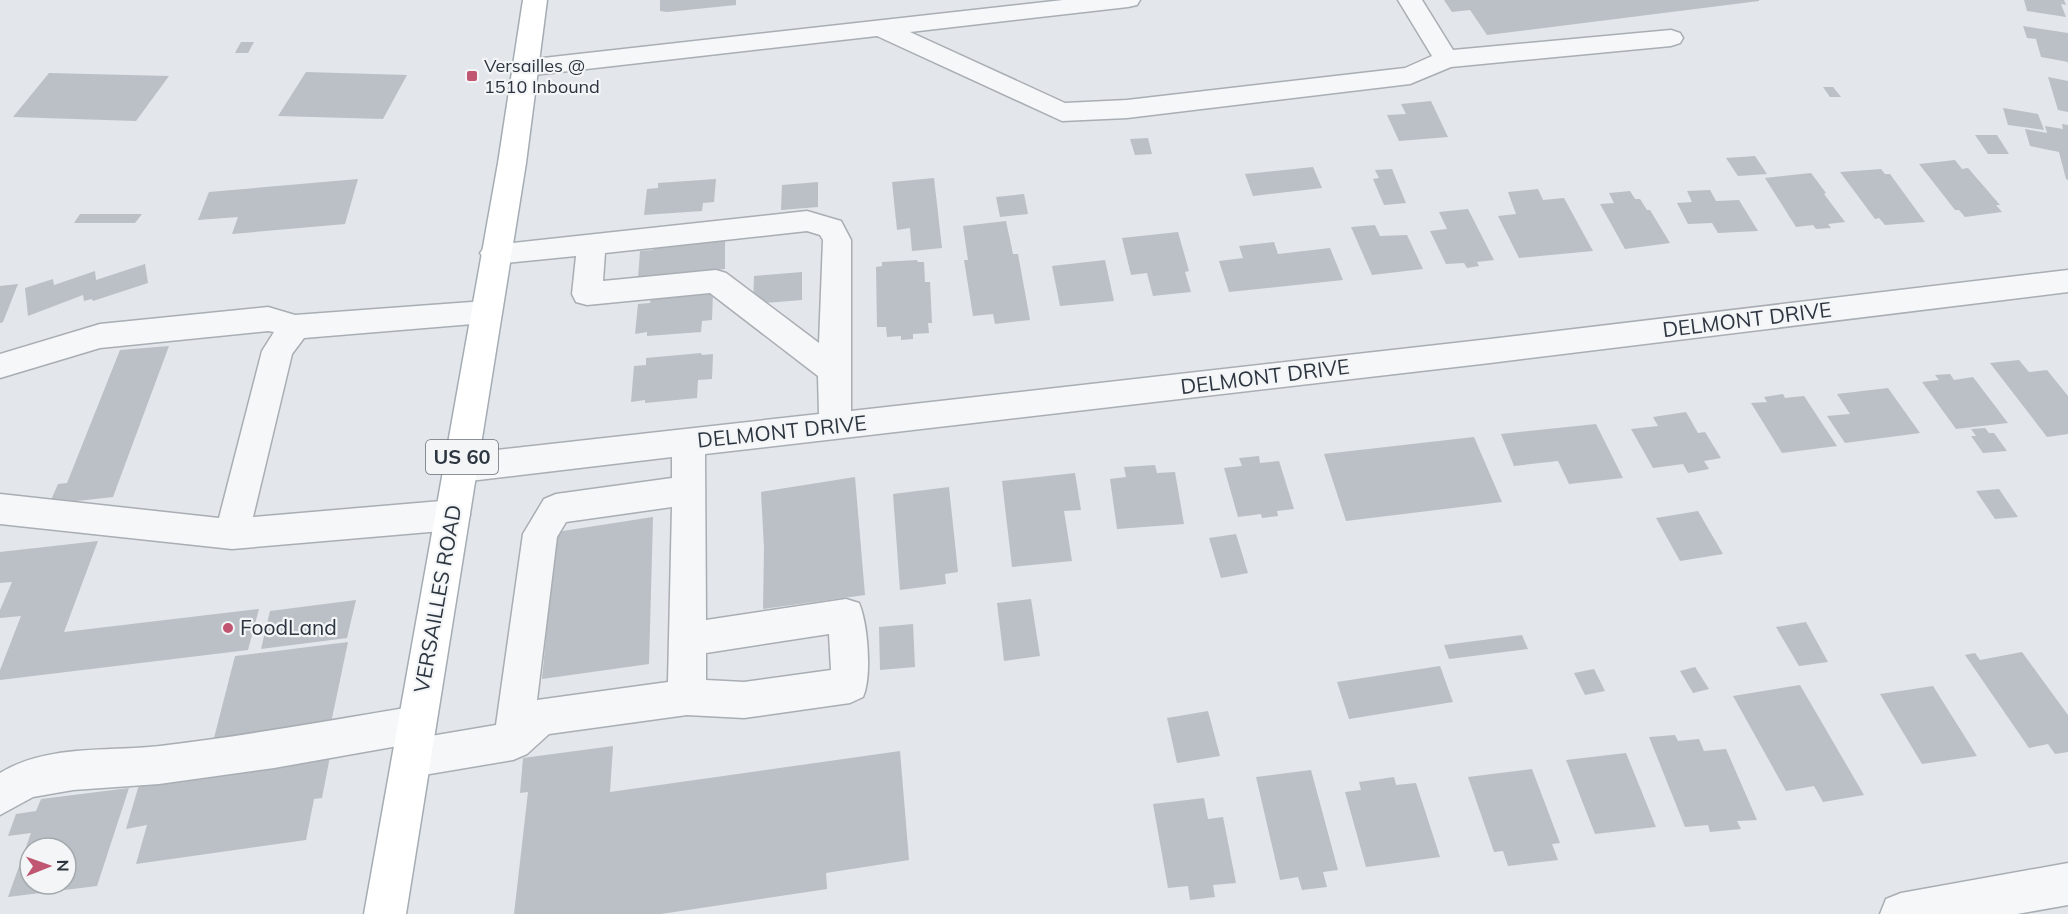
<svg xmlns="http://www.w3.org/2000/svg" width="2068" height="914" viewBox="0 0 2068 914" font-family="Mulish,sans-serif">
<rect width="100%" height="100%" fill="#e3e6ea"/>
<path fill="#bbc0c6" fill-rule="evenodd" d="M660,0H736V5L667,12L660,11Z
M1444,0H1759V1L1487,35L1470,10L1452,12Z
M2024,0H2064L2066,5L2061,4L2066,17L2027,11Z
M2023,26L2068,33V62L2041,57L2036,39L2027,38Z
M241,42H254L248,53H235Z
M306,72L407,75L383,119L278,116Z
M49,73L169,76L136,121L13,117Z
M2048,77L2068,81V112L2058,110Z
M1823,87H1833L1841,97H1830Z
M1431,101L1448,137L1399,141L1387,115L1406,114L1401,104Z
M2003,108L2038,114L2044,130L2008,125Z
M2062,124L2068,125V180L2066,179L2059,152L2030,146L2025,129L2047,133L2045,126L2063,129Z
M1975,135H1997L2009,154H1988Z
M1148,138L1152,154L1135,155L1130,139Z
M1755,156L1767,174L1738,176L1726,158Z
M1955,160L1962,169L1968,168L2000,205H1996L2002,212L1965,217L1959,210H1955L1919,164Z
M1313,167L1322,188L1253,196L1245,174Z
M1392,169L1406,203L1384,205L1373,179L1379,178L1375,170Z
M1881,169L1885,174H1890L1925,222L1885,225L1879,218L1875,219L1840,172Z
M1811,173L1826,193L1824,194L1845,222L1828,224L1831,228L1816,229L1813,225L1796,227L1765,178Z
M934,178L942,248L912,251L910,228L897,230L892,182Z
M358,179L345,224L232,234L238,217L198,220L209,192Z
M716,179L714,202L703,203L702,211L644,215L647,189L658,188V183Z
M818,182V207L781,210L782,185Z
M1538,189L1543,200L1564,198L1593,251L1519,258L1498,216L1516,214L1508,192Z
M1710,190L1716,201L1739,200L1758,231L1718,233L1712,223L1688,224L1677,203L1692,202L1687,191Z
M1630,191L1635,199H1640L1647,210H1650L1670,243L1625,249L1600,204L1614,203L1609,193Z
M1024,194L1028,214L1000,217L996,197Z
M1468,209L1494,260L1477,262L1479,266L1467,268L1464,263L1446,264L1430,231L1447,229L1439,212Z
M80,214H142L135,223H74Z
M1006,221L1013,254H1018L1030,320L995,324L993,314L973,316L964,260H968L963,226Z
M1375,225L1380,236L1407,235L1423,269L1372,275L1351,227Z
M725,231V269L638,279L640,251L653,250L654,238Z
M1178,232L1189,271L1185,272L1191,292L1153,296L1147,273L1131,275L1122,238Z
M1274,242L1278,254L1330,248L1343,280L1229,292L1219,261L1243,258L1239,246Z
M917,260L918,262H924L925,282H930L932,323H928L929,333L913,334V339L901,340V336L887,337L886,327H877L876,267L882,266V262Z
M1105,260L1114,301L1060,306L1052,266Z
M145,264L148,283L93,301L92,299L84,301L83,295L28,316L25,288L53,279L54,285L95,271L96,280Z
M802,272V300L753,304L754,276Z
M18,284L3,322L0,323V286Z
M713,292L712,320L702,321L701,332L647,336V332L635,334L638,304L650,303L651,298Z
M169,346L113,497L59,503L60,499L51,500L58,484L67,483L120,350Z
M701,353L702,355L713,354L712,379L698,380L697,398L645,403V400L631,402L634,366L646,365V358Z
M2019,360L2029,372L2047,370L2068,396V434L2047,437L1990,363Z
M1950,374L1954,380L1973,377L2008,423L1956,429L1922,382L1939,380L1935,375Z
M1888,388L1920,433L1845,443L1827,416L1850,414L1837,394Z
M1783,394L1785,398L1804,396L1837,446L1782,453L1751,403L1767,402L1764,397Z
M1686,412L1698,433L1705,432L1721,458L1704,461L1709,469L1688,473L1683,464L1653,468L1631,429L1658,426L1653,417Z
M1596,424L1623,478L1569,484L1558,461L1514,466L1501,434Z
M1985,428L1989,433H1994L2007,451L1983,453L1971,436H1976L1971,429Z
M1474,437L1502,502L1346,521L1324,454Z
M1259,456L1260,463L1279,461L1294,509L1277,511L1278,516L1262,518L1261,514L1238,517L1224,468L1242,466L1239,458Z
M1155,465L1157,473L1175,472L1184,524L1117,529L1110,479L1126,477L1124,467Z
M1075,473L1081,510L1064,511L1072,561L1012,567L1002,481Z
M855,477L865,595L763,609L764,548L761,492Z
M949,487L958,572L945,574L946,584L900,590L893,494Z
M1999,489L2018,517L1995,519L1976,491Z
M1698,511L1723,554L1680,561L1656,518Z
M653,517L649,664L542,679L556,532Z
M1236,534L1248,573L1221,578L1209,538Z
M98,541L64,632L259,609L248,650L0,680V670L21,616L0,618V610L12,582L0,583V552Z
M1031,599L1040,656L1004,661L997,603Z
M356,600L347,638L261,649L270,611Z
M1806,622L1828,662L1799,666L1776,627Z
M913,624L915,667L880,670L879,627Z
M1522,635L1528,649L1449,659L1444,645Z
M348,642L331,723L214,738L235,656Z
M2022,652L2068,715V752L2055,754L2048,744L2029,748L1965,655L1975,653L1980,660Z
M1440,666L1453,702L1349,719L1337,682Z
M1695,667L1709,689L1693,693L1680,671Z
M1594,669L1605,691L1585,695L1574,673Z
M1800,685L1864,795L1823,802L1814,786L1786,791L1733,696Z
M1933,686L1977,756L1922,764L1880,694Z
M1208,711L1220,756L1177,763L1167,718Z
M1675,735L1678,741L1699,739L1704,751L1726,749L1757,820L1737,821L1741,829L1710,832L1708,825L1685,827L1649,737Z
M613,746L610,792L900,751L909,860L826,873L827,889L661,914H514L528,792L520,793L523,758Z
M331,751L322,798L314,799L306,840L136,864L147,825L126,829L141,778Z
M1626,753L1656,827L1595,834L1566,760Z
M1532,769L1560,843L1552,844L1558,860L1508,866L1503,851L1494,852L1468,777Z
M1311,770L1338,870L1323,872L1327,887L1302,890L1298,877L1280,880L1256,777Z
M1394,777L1396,785L1416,783L1440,857L1366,867L1345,792L1361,790L1359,782Z
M129,788L97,886L8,897L31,833L8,836L16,814L36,811L41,799ZM30,848H66V884H30Z
M1204,798L1208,819L1223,817L1236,883L1213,885L1215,897L1190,900L1188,886L1168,888L1153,804Z"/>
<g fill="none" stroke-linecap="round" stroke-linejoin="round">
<defs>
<path id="minor" d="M1063,0H1140L1137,5L1128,7L910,32L1065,103L1127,100L1405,68L1432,56L1398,0H1422L1453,50L1671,30L1680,33L1683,38L1680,43L1671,46L1451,67L1410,84L1127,118L1062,121L877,36L525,76L516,74L512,68L516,62L525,60Z
M807,211L841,221L851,240V411L1490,339L2068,270V292L1490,363L705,454L706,620L846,599L859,603C868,624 872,677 863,697L850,703L744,718L687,715L549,734L527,754L513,760L412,777L398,771L393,758L398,746L274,768L159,784L73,790L33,797L0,815V773C47,744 108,752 160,746C246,736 332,720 417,706L431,711L436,724L431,736L496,725L523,534L544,499L556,494L672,478V457L461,482L449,478L444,468L449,458L461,454L819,414L818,376L710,293L587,305L576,302L572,294L576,256L495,264L485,260L480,253L485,246ZM807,231L820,235L823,240L819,343L726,273L716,270L603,281L605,253ZM672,507L668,682L537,700L557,537L566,522ZM829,634L831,670L744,682L706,680V653Z
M485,301L496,304L500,312L496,320L485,323L304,338L292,354L253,517L453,500L465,505L470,515L465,525L453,530L232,549L0,524V494L219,518L262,351L274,332L268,331L100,348L0,378V354L100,324L268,307L295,315Z
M2068,863V905L2017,914H1880L1886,899L1901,893Z"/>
<path id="major" d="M523,0H547L526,163L406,914H364L498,163Z"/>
</defs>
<use href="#minor" stroke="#a9aeb4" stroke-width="3"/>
<use href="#major" stroke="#a4acb4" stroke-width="3"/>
<use href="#minor" fill="#f5f7f8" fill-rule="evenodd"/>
<use href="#major" fill="#fff" fill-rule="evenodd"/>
</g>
<g fill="#c15672" stroke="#f3f5f7" stroke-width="2">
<rect x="466" y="70" width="12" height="12" rx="3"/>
<circle cx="228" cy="628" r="6"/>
</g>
<g text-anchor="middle" stroke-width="4.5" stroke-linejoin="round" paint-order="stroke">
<g font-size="18" fill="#2d3640" stroke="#f3f5f7" text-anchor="start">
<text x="484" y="72">Versailles @<tspan x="484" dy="21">1510 Inbound</tspan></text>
</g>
<rect fill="#f3f5f7" stroke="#686f77" stroke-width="1.5" x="426" y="440" width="72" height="34" rx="4.5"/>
<g font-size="20" font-weight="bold" fill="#2d3640">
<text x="462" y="464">US 60</text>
</g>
<g font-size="21" fill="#2d3640" stroke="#f3f5f7">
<text transform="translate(1747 320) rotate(-7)" y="7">DELMONT DRIVE</text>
<text transform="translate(1265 377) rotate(-7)" y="7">DELMONT DRIVE</text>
<text transform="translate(782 432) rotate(-6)" y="7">DELMONT DRIVE</text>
<text transform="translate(438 599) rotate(-80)" y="7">VERSAILLES ROAD</text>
</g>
<g font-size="21" fill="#2d3640" stroke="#f3f5f7" text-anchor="start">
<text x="240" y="635">FoodLand</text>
</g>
</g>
<g transform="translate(48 866) rotate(89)"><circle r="28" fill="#f3f5f7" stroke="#a4a9ae" stroke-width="1.5"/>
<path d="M0-4.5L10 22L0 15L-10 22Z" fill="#c15672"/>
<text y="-9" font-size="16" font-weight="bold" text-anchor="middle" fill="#2d3640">N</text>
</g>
</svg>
